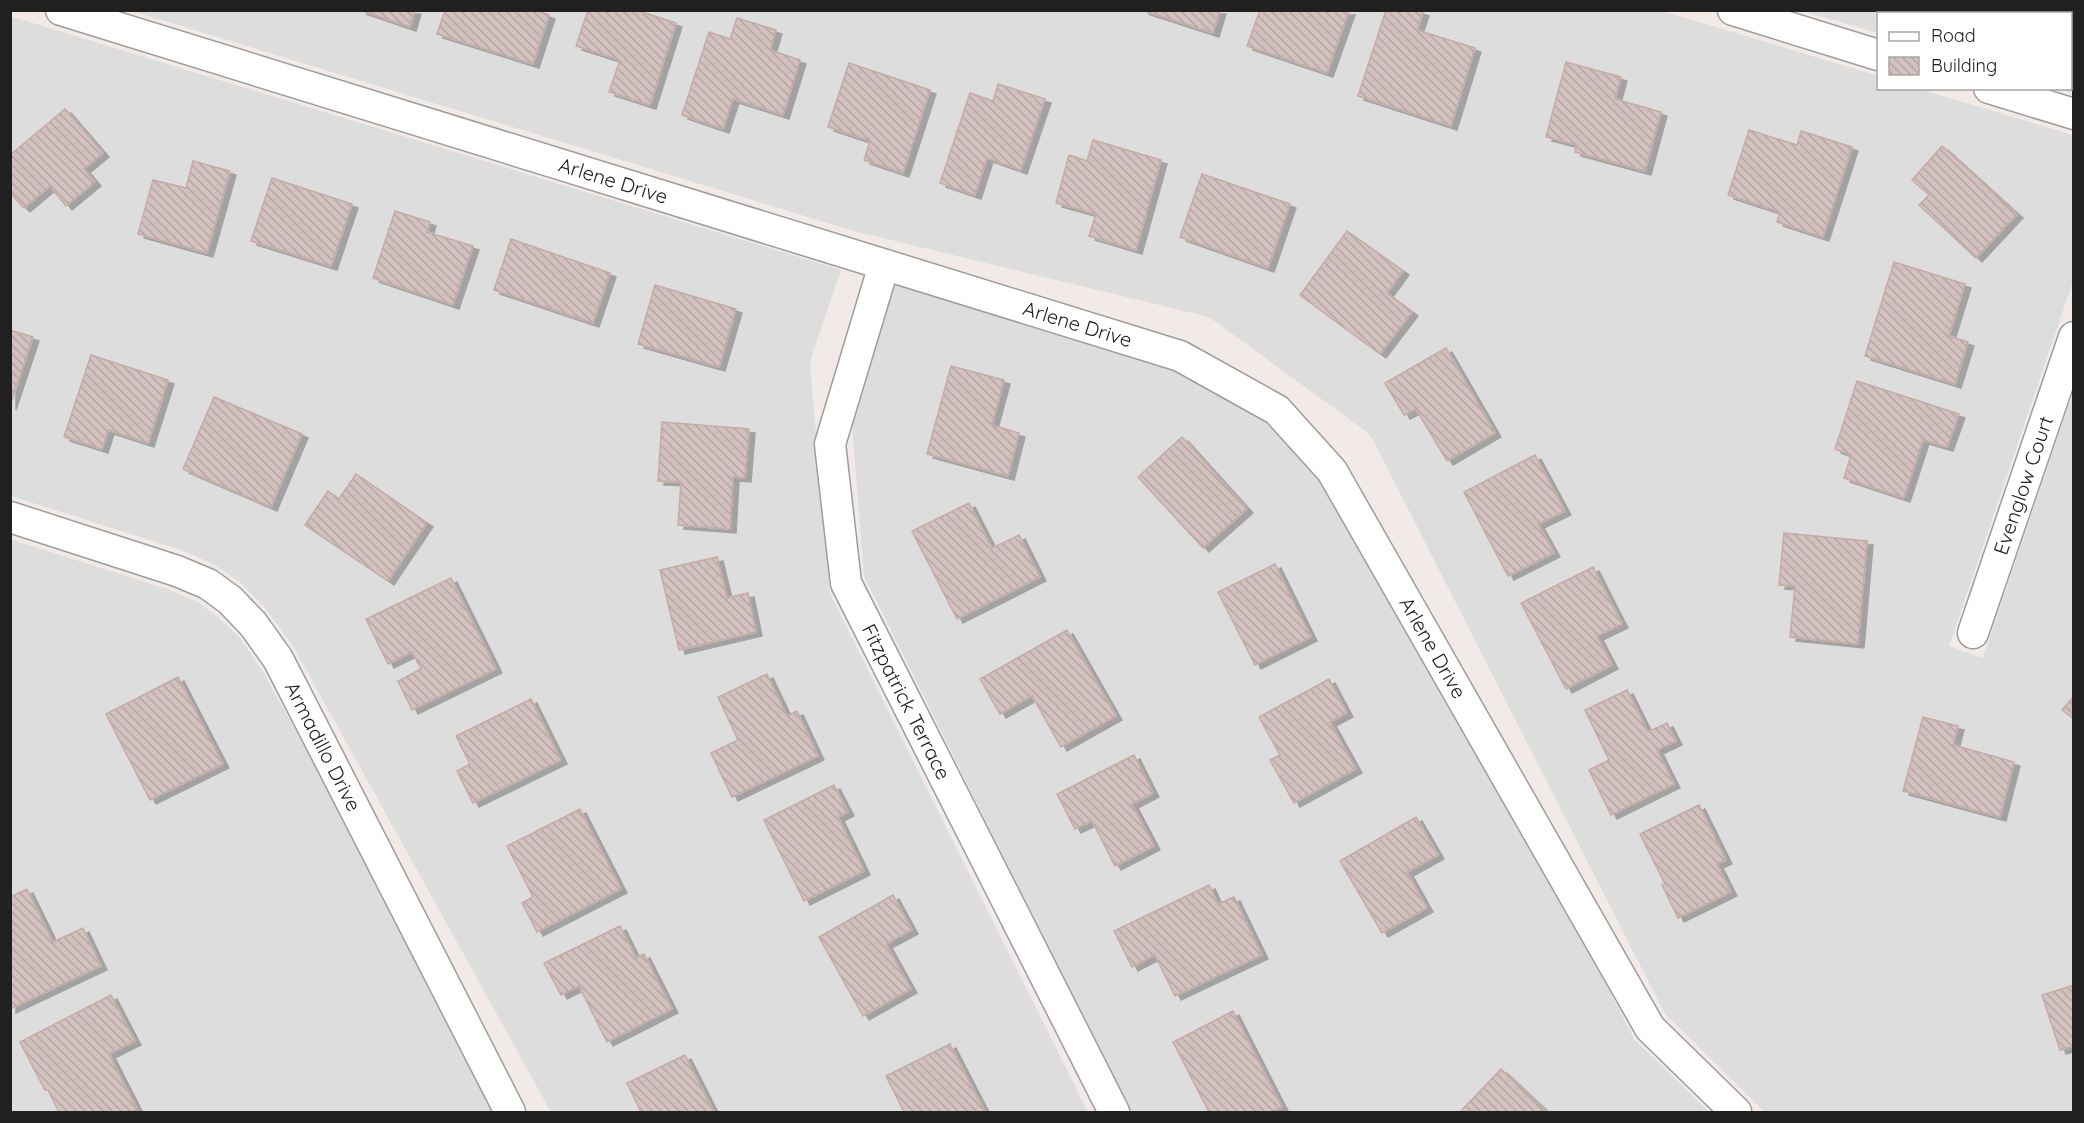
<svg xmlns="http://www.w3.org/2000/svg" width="2084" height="1123" viewBox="0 0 2084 1123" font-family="Quicksand,sans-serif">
<defs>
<pattern id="building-back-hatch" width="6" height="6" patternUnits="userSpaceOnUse" patternTransform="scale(1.5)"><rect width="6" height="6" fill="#d2c1bf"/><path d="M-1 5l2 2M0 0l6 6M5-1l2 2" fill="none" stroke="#b4a6a4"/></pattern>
<filter id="shadow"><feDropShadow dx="6" dy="4" stdDeviation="0" flood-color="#0004"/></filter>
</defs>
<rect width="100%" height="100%" fill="#f1eae6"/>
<path fill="#deddde" d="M132,11H1663L1878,76V88L1919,89L2073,135V281L1949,646L1983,658L2073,392V1112H1765L1665,1014L1373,440L1368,433L1209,317L854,231Z
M1803,11H2073V93L2059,89L2070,88V14H1878V33Z
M10,16L841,270L812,355L810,365L830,594L1088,1112H551L293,646L266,609L241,583L215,565L184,551L11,496Z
M875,280L1196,355L1343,465L1634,1039L1709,1112H1130L864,576L847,363Z
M10,539L170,590L198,602L218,617L240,638L263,672L508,1112H11Z"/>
<path fill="url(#building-back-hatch)" stroke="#c4aba8" stroke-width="1.5" filter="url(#shadow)" d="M360,10H415L410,27Z
M445,10H535L549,15L533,64L437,34Z
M588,10H636L676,23L650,105L609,92L620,60L576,46Z
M1142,10H1220L1213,33Z
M1260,10L1349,11L1327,73L1247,46Z
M1386,10H1417L1423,12L1417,30L1475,48L1451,126L1358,96Z
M737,18L776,30L770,50L800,60L783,115L733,99L723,129L682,115L709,32L730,39Z
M1566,62L1621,77L1615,99L1661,112L1645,171L1575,152L1577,145L1546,137Z
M849,63L930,90L903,173L864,160L870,141L828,127Z
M998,84L1045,99L1021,170L987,158L975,195L940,183L970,93L993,101Z
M65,109L103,153L84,169L95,182L66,206L50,186L24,208L10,193V155Z
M1749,130L1797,145L1801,131L1852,147L1823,237L1777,222L1780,212L1728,195Z
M1093,140L1161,160L1136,250L1089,236L1096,214L1056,203L1069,155L1087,161Z
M1942,146L2017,214L1976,258L1919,205L1929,195L1912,180Z
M193,161L230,171L207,253L138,234L153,180L186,188Z
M1202,174L1290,204L1268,268L1180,237Z
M272,178L352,204L331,266L251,241Z
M395,211L430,222L427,232L473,246L453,305L373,278Z
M1347,231L1403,271L1387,293L1412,312L1380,354L1300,295Z
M511,239L610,273L593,323L494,290Z
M1894,262L1965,284L1949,336L1968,342L1955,384L1865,356Z
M655,285L736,309L719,367L638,344Z
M10,330L33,337L10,406Z
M1446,348L1495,433L1447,461L1416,409L1404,415L1385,383Z
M91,355L168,380L148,443L108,430L102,449L64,437Z
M951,366L1004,380L992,425L1019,433L1008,476L927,454Z
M1857,381L1959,414L1947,447L1923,440L1904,498L1844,478L1851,455L1835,449Z
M214,397L302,434L271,507L183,469Z
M662,422L749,429L745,478L733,477L730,529L678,525L681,482L658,481Z
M1182,437L1247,509L1203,548L1138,477Z
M1535,455L1565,511L1538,524L1554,553L1508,576L1464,492Z
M356,474L427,523L388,581L305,525L328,491L339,499Z
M969,503L992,548L1019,535L1040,577L957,619L912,531Z
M1784,533L1867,541L1858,644L1790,637L1795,586L1779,585Z
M717,557L727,598L748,593L756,632L679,650L660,570Z
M1275,564L1311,637L1255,665L1218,592Z
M1593,567L1622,624L1597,636L1612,665L1566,689L1521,603Z
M451,578L496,669L412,710L398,681L421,669L412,652L388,664L366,619Z
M1067,630L1116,716L1061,747L1032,696L1000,714L980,679Z
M767,674L787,716L797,711L818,756L732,797L711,753L738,740L718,697Z
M178,677L223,764L150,800L106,714Z
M1329,679L1347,713L1330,722L1356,769L1294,803L1270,760L1280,755L1259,717Z
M1627,690L1648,732L1667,723L1676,741L1657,750L1674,784L1611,815L1589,770L1609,760L1585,710Z
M2074,696V719L2062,710Z
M531,699L561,760L473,803L457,771L470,764L456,736Z
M1923,717L1958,726L1953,745L2014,762L2000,817L1903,791Z
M1134,755L1153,793L1132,804L1154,846L1115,866L1092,821L1075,829L1057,794Z
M834,785L848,812L838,817L864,871L804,901L764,820Z
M1699,805L1726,860L1717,864L1731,892L1678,918L1662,885L1665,884L1640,834Z
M580,809L621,889L537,932L522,903L533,897L507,846Z
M1416,817L1438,855L1407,872L1427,908L1382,933L1340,861Z
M1209,885L1218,904L1234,897L1262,955L1175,996L1155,955L1132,967L1114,931Z
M27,889L53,942L83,928L101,966L10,1009V897Z
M893,895L912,930L886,944L911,989L863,1016L819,937Z
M620,926L636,958L644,954L672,1009L607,1042L579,986L561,995L544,963Z
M2074,985V1046L2060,1050L2042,995Z
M111,995L135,1041L109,1054L137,1109L130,1112H59L48,1090H45L20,1042Z
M1233,1011L1282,1107L1271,1112H1209L1173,1042Z
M950,1044L985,1112H904L886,1076Z
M685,1055L714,1112H641L627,1083Z
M1501,1069L1547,1112H1460Z"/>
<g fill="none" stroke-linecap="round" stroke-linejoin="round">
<defs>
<g id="minor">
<path id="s1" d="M61,10L1180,356L1277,410L1332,471L1650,1028L1736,1112"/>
<path d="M1733,10L1878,55"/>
<path d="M1989,88L2074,114"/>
<path id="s2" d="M884,265L830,444L846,583L1114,1112"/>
<path id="s3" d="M10,517L177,571L208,584L230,600L253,624L278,659L510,1112"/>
<path id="s4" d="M1973,633L2074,337"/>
</g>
</defs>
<use href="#minor" stroke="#9d9d9d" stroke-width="33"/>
<use href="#minor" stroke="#fff" stroke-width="30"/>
</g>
<g text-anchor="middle" stroke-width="4.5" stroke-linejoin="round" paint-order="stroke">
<g font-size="20" fill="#202020" stroke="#fff">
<text dy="7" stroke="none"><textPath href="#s1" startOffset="578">Arlene Drive</textPath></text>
<text dy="7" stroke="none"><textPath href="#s1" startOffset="1064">Arlene Drive</textPath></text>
<text dy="7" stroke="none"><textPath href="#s4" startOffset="156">Evenglow Court</textPath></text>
<text dy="7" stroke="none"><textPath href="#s1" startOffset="1568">Arlene Drive</textPath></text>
<text dy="7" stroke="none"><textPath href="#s2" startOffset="460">Fitzpatrick Terrace</textPath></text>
<text dy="7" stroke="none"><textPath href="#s3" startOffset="411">Armadillo Drive</textPath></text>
</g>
</g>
<rect width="2084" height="1123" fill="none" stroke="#202020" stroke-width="24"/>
<rect x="1877" y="12" width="195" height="78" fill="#ffffff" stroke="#a6a6a6" stroke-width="1.5"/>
<rect x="1889" y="32" width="30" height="9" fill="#ffffff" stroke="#a6a6a6" stroke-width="1.5"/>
<text x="1931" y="42" font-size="18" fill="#202020">Road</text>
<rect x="1889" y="57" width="30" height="18" fill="url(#building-back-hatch)" stroke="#a6a6a6" stroke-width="1.5"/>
<text x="1931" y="72" font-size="18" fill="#202020">Building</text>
</svg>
